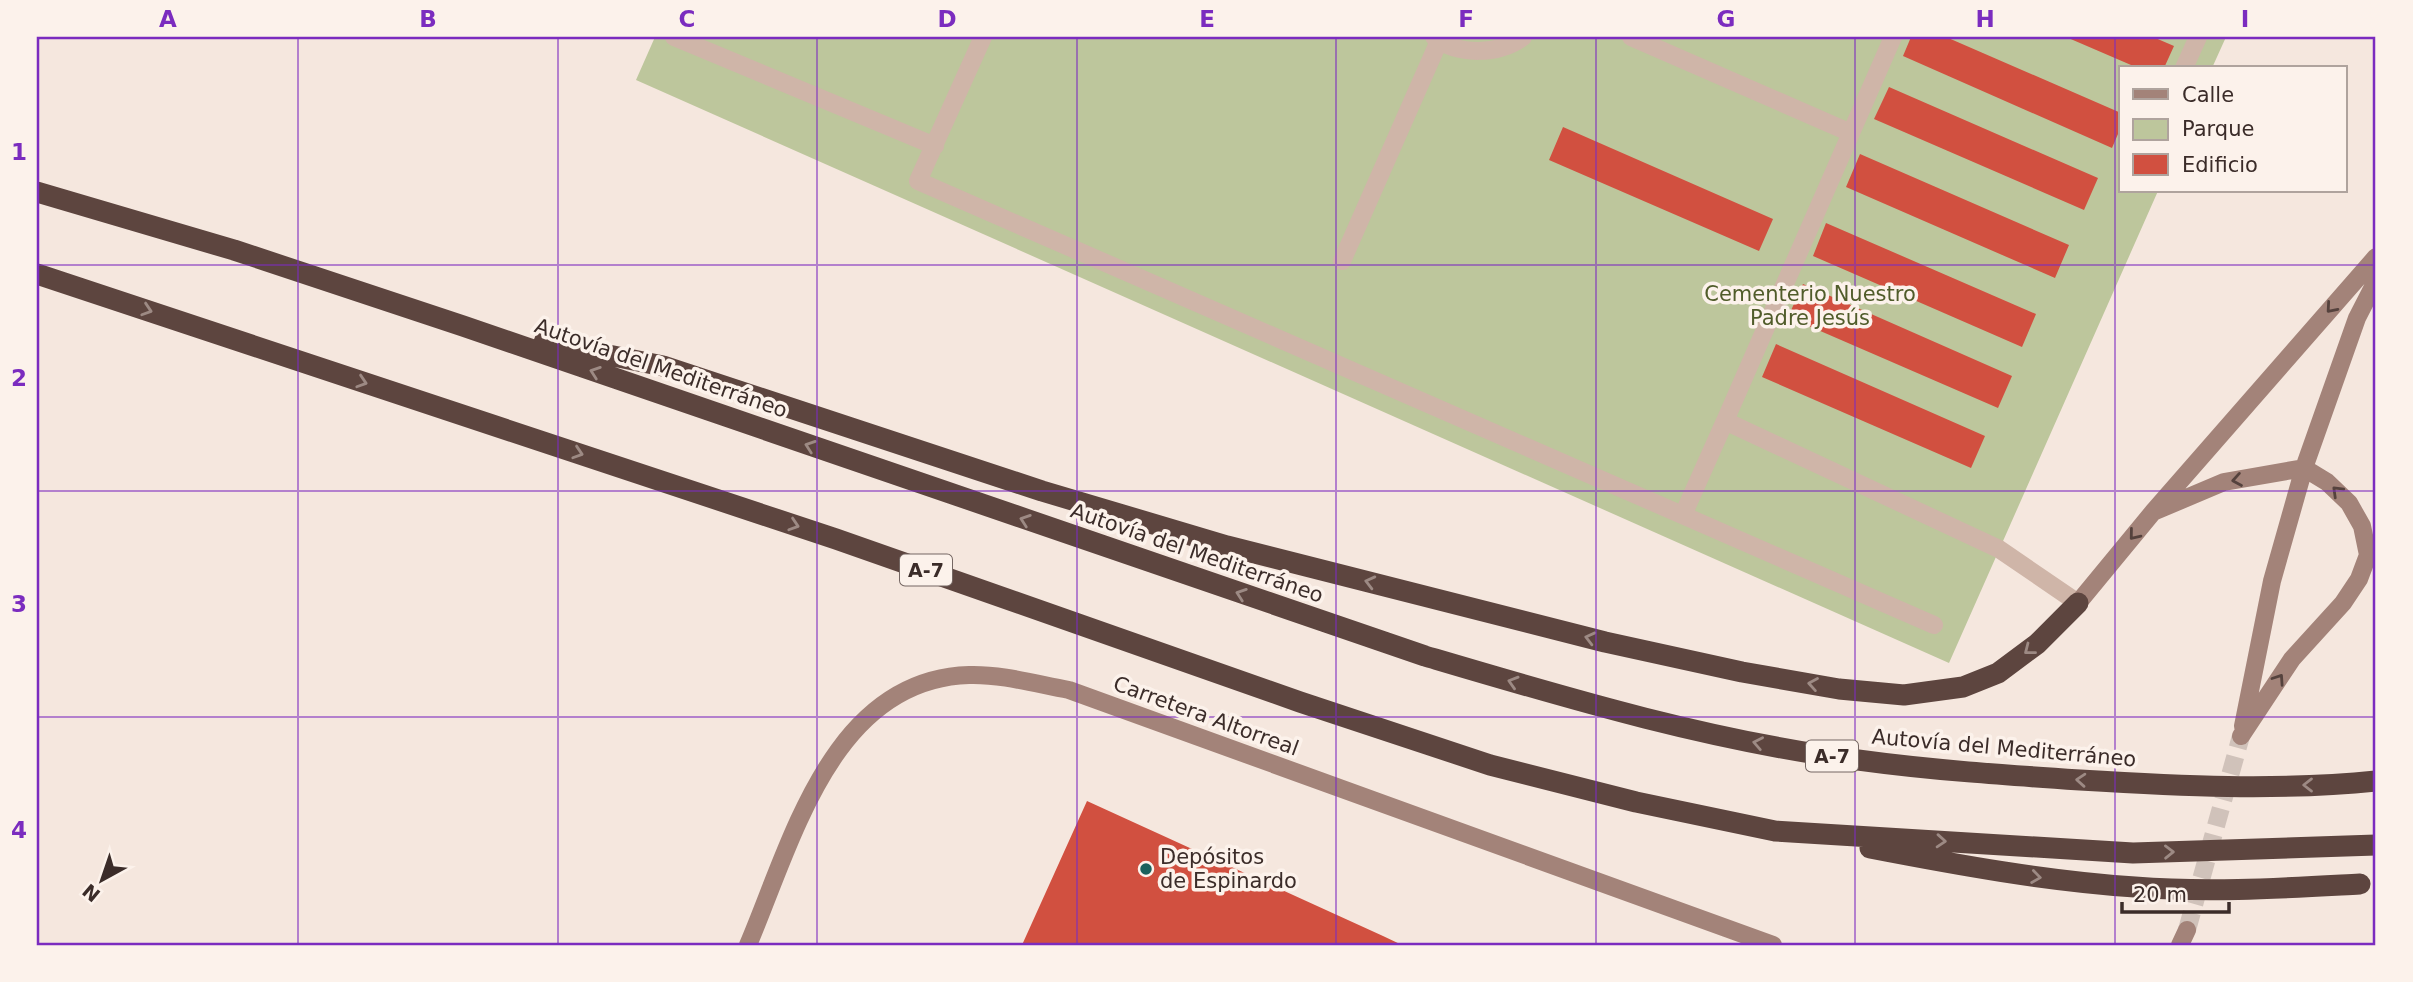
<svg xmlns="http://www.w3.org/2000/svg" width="2413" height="982" viewBox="0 0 2413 982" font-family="'DejaVu Sans',sans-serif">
<rect width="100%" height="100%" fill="#f5e7de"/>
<path fill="#bdc69c" d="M655,37H2226L2212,68H2121V191H2158L1949,663L636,80Z"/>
<path fill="#d15040" d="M1911,37H1946L2121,113V127L2112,148L1903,56Z
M2066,37H2153L2174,46L2164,68H2138Z
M1889,87L2098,178L2084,210L1874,119Z
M1563,127L1773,219L1759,251L1549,160Z
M1860,154L2069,245L2055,278L1846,187Z
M1826,223L2036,314L2022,347L1813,256Z
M1803,284L2012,376L1998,408L1788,317Z
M1776,344L1985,436L1971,468L1762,377Z
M1087,801L1383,936L1402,945H1022Z"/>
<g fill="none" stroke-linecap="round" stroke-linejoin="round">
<path stroke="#d0c2ba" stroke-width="18" stroke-dasharray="18 9" stroke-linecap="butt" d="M2187,930L2241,736"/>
<path stroke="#cfb5a8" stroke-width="18" d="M674,37L935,146
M983,37L918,181L1934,625
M1434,37C1458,56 1499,55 1523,37
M1631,37L1851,133
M2184,68L2198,37
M1342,261L1439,41
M1725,421L1893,37
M1683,515L1725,421L1999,549L2078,603"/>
<path stroke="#a38379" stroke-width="18" d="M2153,512L2224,482L2304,468L2327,482L2349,503L2362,526L2368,555L2359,579L2343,603L2292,659L2241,736
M2078,603L2153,512L2376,257
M2243,726L2272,581L2304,468L2357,318L2376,281
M748,945C792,842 832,679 969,675C1002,674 1036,684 1069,690L1773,945
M2180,945L2187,930"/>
<path stroke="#5d453f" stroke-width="21" d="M37,192L234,250L463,326L1425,656C1567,698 1710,741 1858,760C1931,770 2005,775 2080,780C2178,786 2278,791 2376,781
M37,274L836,539L1300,702L1490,765L1636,802L1775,831L2133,853L2376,845
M544,342L663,366L1042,491L1227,546L1605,642L1742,672L1839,689L1904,695L1963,687L1998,673L2037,644L2078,603
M1870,848C1958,865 2046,881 2135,887C2210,893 2285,888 2360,884"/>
</g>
<defs><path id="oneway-chevron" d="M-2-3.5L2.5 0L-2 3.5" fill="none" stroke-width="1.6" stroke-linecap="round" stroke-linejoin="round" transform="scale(1.75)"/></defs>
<g stroke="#55423d">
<use href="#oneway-chevron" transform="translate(2331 308) rotate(131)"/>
<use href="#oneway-chevron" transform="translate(2237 480) rotate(170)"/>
<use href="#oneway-chevron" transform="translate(2337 491) rotate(-136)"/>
<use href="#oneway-chevron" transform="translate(2134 535) rotate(129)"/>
<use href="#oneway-chevron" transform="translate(2279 679) rotate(-56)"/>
</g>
<g stroke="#9d8a84">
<use href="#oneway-chevron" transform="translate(147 310) rotate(18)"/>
<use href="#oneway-chevron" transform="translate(595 372) rotate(-161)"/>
<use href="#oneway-chevron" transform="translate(362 382) rotate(18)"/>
<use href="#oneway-chevron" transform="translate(810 446) rotate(-161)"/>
<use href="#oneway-chevron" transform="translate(578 453) rotate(18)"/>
<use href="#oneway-chevron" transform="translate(1025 520) rotate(-161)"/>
<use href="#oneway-chevron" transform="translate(794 525) rotate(18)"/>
<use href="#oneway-chevron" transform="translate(1370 582) rotate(-166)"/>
<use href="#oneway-chevron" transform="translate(1241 594) rotate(-161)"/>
<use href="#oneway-chevron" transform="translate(1590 638) rotate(-166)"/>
<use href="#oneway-chevron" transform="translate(2029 650) rotate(142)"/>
<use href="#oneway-chevron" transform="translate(1513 682) rotate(-163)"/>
<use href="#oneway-chevron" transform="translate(1813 684) rotate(-170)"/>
<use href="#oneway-chevron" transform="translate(1758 743) rotate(-169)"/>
<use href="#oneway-chevron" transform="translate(2081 780) rotate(-176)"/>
<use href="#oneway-chevron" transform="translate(2308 785) rotate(180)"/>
<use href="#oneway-chevron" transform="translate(1941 841) rotate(4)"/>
<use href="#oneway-chevron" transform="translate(2169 852) rotate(-1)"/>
<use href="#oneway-chevron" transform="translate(2036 877) rotate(8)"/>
</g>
<path fill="none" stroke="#7b2cbf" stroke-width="2" stroke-opacity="0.55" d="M298,37V945M558,37V945M817,37V945M1077,37V945M1336,37V945M1596,37V945M1855,37V945M2115,37V945M37,265H2376M37,491H2376M37,717H2376"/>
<circle fill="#1a615d" stroke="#fcf2eb" stroke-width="2.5" cx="1146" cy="869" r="7"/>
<g text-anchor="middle" stroke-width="7" stroke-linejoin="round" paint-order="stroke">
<g fill="#fcf2eb" stroke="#756763" stroke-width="2">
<rect x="900" y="554.5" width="52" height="31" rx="5"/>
<rect x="1806" y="740.5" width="52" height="31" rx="5"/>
</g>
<g font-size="19" font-weight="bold" fill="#3b2c29">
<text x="926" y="577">A-7</text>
<text x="1832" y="763">A-7</text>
</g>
<g font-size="21" fill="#505c2a" stroke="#fcf2eb">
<text x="1810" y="301">Cementerio Nuestro<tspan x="1810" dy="24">Padre Jesús</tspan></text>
</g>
<g font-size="21" fill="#3b2c29" stroke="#fcf2eb">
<text transform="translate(661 368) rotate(19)" y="7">Autovía del Mediterráneo</text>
<text transform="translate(1197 553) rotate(19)" y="7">Autovía del Mediterráneo</text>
<text transform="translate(1206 716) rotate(20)" y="7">Carretera Altorreal</text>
<text transform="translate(2004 748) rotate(5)" y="7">Autovía del Mediterráneo</text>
</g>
<g font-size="21" fill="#3b2c29" stroke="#fcf2eb" text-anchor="start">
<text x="1160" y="864">Depósitos<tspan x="1160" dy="24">de Espinardo</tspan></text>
</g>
</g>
<rect width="2413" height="982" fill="none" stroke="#fcf2eb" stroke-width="77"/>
<rect x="2119" y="66" width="228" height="126" fill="#fcf2eb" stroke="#afa39d" stroke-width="2"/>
<rect x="2133" y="89" width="35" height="10" fill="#a38379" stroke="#afa39d" stroke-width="2"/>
<text x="2182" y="102" font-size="21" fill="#3b2c29">Calle</text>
<rect x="2133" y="119" width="35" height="21" fill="#bdc69c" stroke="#afa39d" stroke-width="2"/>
<text x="2182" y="136" font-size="21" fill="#3b2c29">Parque</text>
<rect x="2133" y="154" width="35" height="21" fill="#d15040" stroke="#afa39d" stroke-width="2"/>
<text x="2182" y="172" font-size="21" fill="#3b2c29">Edificio</text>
<g transform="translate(102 880) rotate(220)" stroke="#fcf2eb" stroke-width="5" paint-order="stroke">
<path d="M0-5L12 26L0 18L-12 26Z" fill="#3b2c29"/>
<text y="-10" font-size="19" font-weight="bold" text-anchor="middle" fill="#3b2c29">N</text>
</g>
<path d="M2122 902v10h107v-10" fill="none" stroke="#3b2c29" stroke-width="3.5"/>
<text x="2133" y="902" font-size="21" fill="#3b2c29" stroke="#fcf2eb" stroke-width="5" paint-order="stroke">20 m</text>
<rect x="38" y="38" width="2336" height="906" fill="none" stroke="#7b2cbf" stroke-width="2.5"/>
<g font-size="23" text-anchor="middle" font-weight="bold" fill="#7b2cbf">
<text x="168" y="27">A</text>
<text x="428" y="27">B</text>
<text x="687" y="27">C</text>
<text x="947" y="27">D</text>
<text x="1207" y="27">E</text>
<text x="1466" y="27">F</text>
<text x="1726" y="27">G</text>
<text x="1985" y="27">H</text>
<text x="2245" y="27">I</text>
<text x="19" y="160">1</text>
<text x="19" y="386">2</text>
<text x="19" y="612">3</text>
<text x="19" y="838">4</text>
</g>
</svg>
